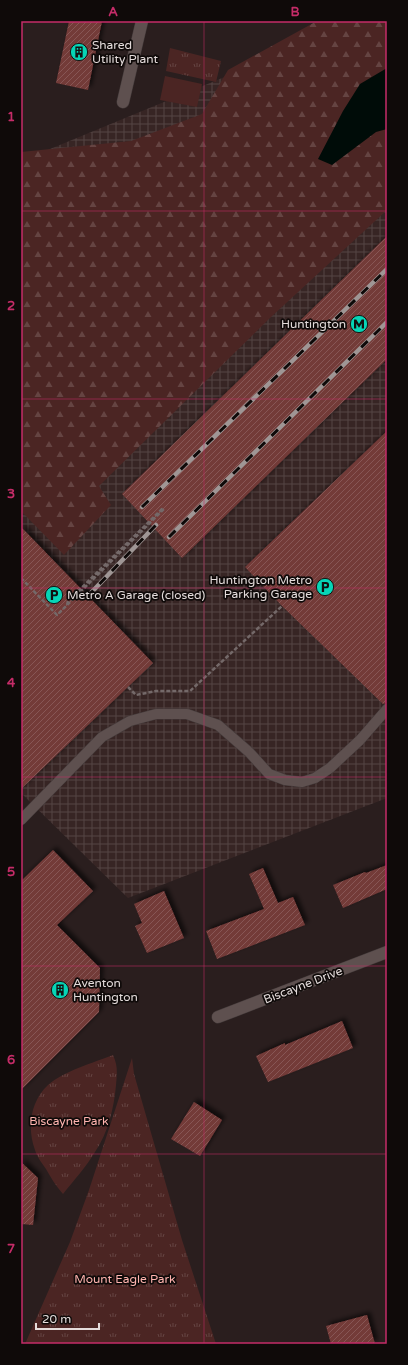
<svg xmlns="http://www.w3.org/2000/svg" width="408" height="1365" viewBox="0 0 408 1365" font-family="'Varela Round',sans-serif">
<defs>
<pattern id="industrial-grid" width="8" height="8" patternUnits="userSpaceOnUse"><rect width="8" height="8" fill="#372524"/><path d="M0 4h8M4 0v8" fill="none" stroke="#544443"/></pattern>
<pattern id="forest-firs" width="22" height="20" patternUnits="userSpaceOnUse"><rect width="22" height="20" fill="#4b2523"/><path d="M5 1l3.5 6h-7zM16 11l3.5 6h-7z" fill="#654442"/></pattern>
<pattern id="park-tufts" width="24" height="20" patternUnits="userSpaceOnUse"><rect width="24" height="20" fill="#4b2523"/><path d="M3 7l-1-3M5 7V3M7 7l1-3M15 17l-1-3M17 17v-4M19 17l1-3" fill="none" stroke="#654442"/></pattern>
<pattern id="building-hatch" width="6" height="6" patternUnits="userSpaceOnUse"><rect width="6" height="6" fill="#733a38"/><path d="M-1 1l2-2M0 6l6-6M5 7l2-2" fill="none" stroke="#875654"/></pattern>
<filter id="shadow"><feDropShadow dx="3.5" dy="-3.5" stdDeviation="2" flood-color="#0009"/></filter>
</defs>
<rect width="100%" height="100%" fill="#2a1e1e"/>
<path fill="url(#industrial-grid)" d="M360,21H387V798L128,898L21,793V161Z"/>
<path fill="url(#forest-firs)" d="M317,21H387V210L271,317L99,486L111,505L64,555L21,511V152L131,141L202,114L228,70Z"/>
<path fill="url(#park-tufts)" d="M170,48L221,61L216,82L166,71Z
M113,1055C118,1066 117,1073 116,1085C114,1108 108,1133 95,1152C86,1167 74,1180 63,1194C56,1186 51,1178 46,1169C42,1163 37,1157 35,1150C27,1128 30,1102 48,1085C64,1071 93,1063 113,1055Z
M132,1058L134,1074L182,1240L216,1344H25L70,1242L89,1190Z"/>
<path fill="#4b2523" d="M165,76L202,84L197,107L160,100Z"/>
<path fill="#000c08" d="M387,68V129L376,132L332,165L318,159L343,111L360,84Z"/>
<path fill="url(#building-hatch)" filter="url(#shadow)" d="M69,21H102L88,90L56,83Z
M387,236V359L182,558L122,494Z
M387,431V703L383,704L282,606L245,567Z
M21,527L153,663L21,789Z
M53,850L93,891L57,925L100,968L99,1012L21,1090V881Z
M387,865V889L343,908L333,885L365,872L366,873Z
M263,868L278,903L293,897L305,925L217,959L206,931L264,909L249,874Z
M164,891L184,938L147,953L135,926L142,923L134,904Z
M342,1021L353,1048L268,1082L256,1056L285,1043V1045Z
M194,1102L222,1120L200,1156L171,1139Z
M21,1162L38,1178L33,1225L21,1224Z
M367,1315L375,1344H331L326,1326Z"/>
<g fill="none" stroke-linecap="round" stroke-linejoin="round">
<defs>
<path id="service" d="M21,820L102,737L130,721L156,714H187L218,725L249,752L269,774L285,780L302,782L315,778L330,768L360,740L387,709"/>
<path id="minor" d="M123,102L142,21
M218,1017L387,952"/>
</defs>
<use href="#service" stroke="#443b3b" stroke-width="11"/>
<use href="#minor" stroke="#443b3b" stroke-width="13"/>
<path stroke="#746969" stroke-width="2.5" stroke-dasharray="4 2" stroke-linecap="butt" d="M21,578L57,615L164,509
M67,605L68,601L162,509H164
M128,687L136,695L156,691H190L282,606"/>
<use href="#service" stroke="#5e504f" stroke-width="10"/>
<use href="#minor" stroke="#5e504f" stroke-width="12"/>
<defs>
<path id="rail" d="M142,507L387,269
M169,537L387,322
M87,597L156,525"/>
</defs>
<use href="#rail" stroke="#9f9695" stroke-width="4.5"/>
<use href="#rail" stroke="#0f0a09" stroke-width="3" stroke-dasharray="9" stroke-linecap="butt"/>
</g>
<path fill="none" stroke="#c52c68" stroke-width="1" stroke-opacity="0.55" d="M204,21V1344M21,211H387M21,399H387M21,588H387M21,777H387M21,966H387M21,1154H387"/>
<defs>
<symbol id="building-disc" viewBox="-11 -11 22 22"><circle r="9.5" fill="#06d5b6" stroke="#0f0a09"/><path d="M-4-6H4V6H1V3H-1V6H-4ZM-2.5-4.3h1.7v1.8h-1.7ZM.8-4.3h1.7v1.8H.8ZM-2.5-1h1.7V.8h-1.7ZM.8-1h1.7V.8H.8Z" fill="#111"/></symbol>
<symbol id="metro-disc" viewBox="-11 -11 22 22"><circle r="9.5" fill="#06d5b6" stroke="#0f0a09"/><path d="M-5.5 5V-5H-3L0 0L3-5H5.5V5H3V-.5L0 4L-3-.5V5Z" fill="#111"/></symbol>
<symbol id="parking-disc" viewBox="-11 -11 22 22"><circle r="9.5" fill="#06d5b6" stroke="#0f0a09"/><path d="M-3.5-5.5H1a3.5 3.5 0 0 1 0 7H-1V5.5H-3.5ZM-1-3.4V-.6H.8a1.4 1.4 0 0 0 0-2.8Z" fill="#111"/></symbol>
</defs>
<g fill-rule="evenodd">
<use href="#building-disc" x="69" y="42" width="20" height="20"/>
<use href="#metro-disc" x="349" y="314" width="20" height="20"/>
<use href="#parking-disc" x="315" y="577" width="20" height="20"/>
<use href="#parking-disc" x="44" y="585" width="20" height="20"/>
<use href="#building-disc" x="50" y="980" width="20" height="20"/>
</g>
<g text-anchor="middle" stroke-width="3.5" stroke-linejoin="round" paint-order="stroke">
<g font-size="12" fill="#e4dcdb" stroke="#0f0a09" text-anchor="start">
<text x="92" y="49">Shared<tspan x="92" dy="14">Utility Plant</tspan></text>
<text x="346" y="328" text-anchor="end">Huntington</text>
<text x="312" y="584" text-anchor="end">Huntington Metro<tspan x="312" dy="14">Parking Garage</tspan></text>
<text x="67" y="599">Metro A Garage (closed)</text>
<text x="73" y="987">Aventon<tspan x="73" dy="14">Huntington</tspan></text>
</g>
<g font-size="12" fill="#e4dcdb" stroke="#0f0a09">
<text transform="translate(303 985) rotate(-21)" y="4">Biscayne Drive</text>
</g>
<g font-size="12" fill="#ffb4af" stroke="#0f0a09">
<text x="69" y="1125">Biscayne Park</text>
<text x="125" y="1283">Mount Eagle Park</text>
</g>
</g>
<rect width="408" height="1365" fill="none" stroke="#0f0a09" stroke-width="44"/>
<path d="M36 1323v6h63v-6" fill="none" stroke="#e4dcdb" stroke-width="2"/>
<text x="42" y="1323" font-size="12" fill="#e4dcdb" stroke="#0f0a09" stroke-width="3" paint-order="stroke">20 m</text>
<rect x="22" y="22" width="364" height="1321" fill="none" stroke="#c52c68" stroke-width="1.5"/>
<g font-size="13" text-anchor="middle" font-weight="bold" fill="#c52c68">
<text x="113" y="16">A</text>
<text x="295" y="16">B</text>
<text x="11" y="121">1</text>
<text x="11" y="310">2</text>
<text x="11" y="498">3</text>
<text x="11" y="687">4</text>
<text x="11" y="876">5</text>
<text x="11" y="1064">6</text>
<text x="11" y="1253">7</text>
</g>
</svg>
